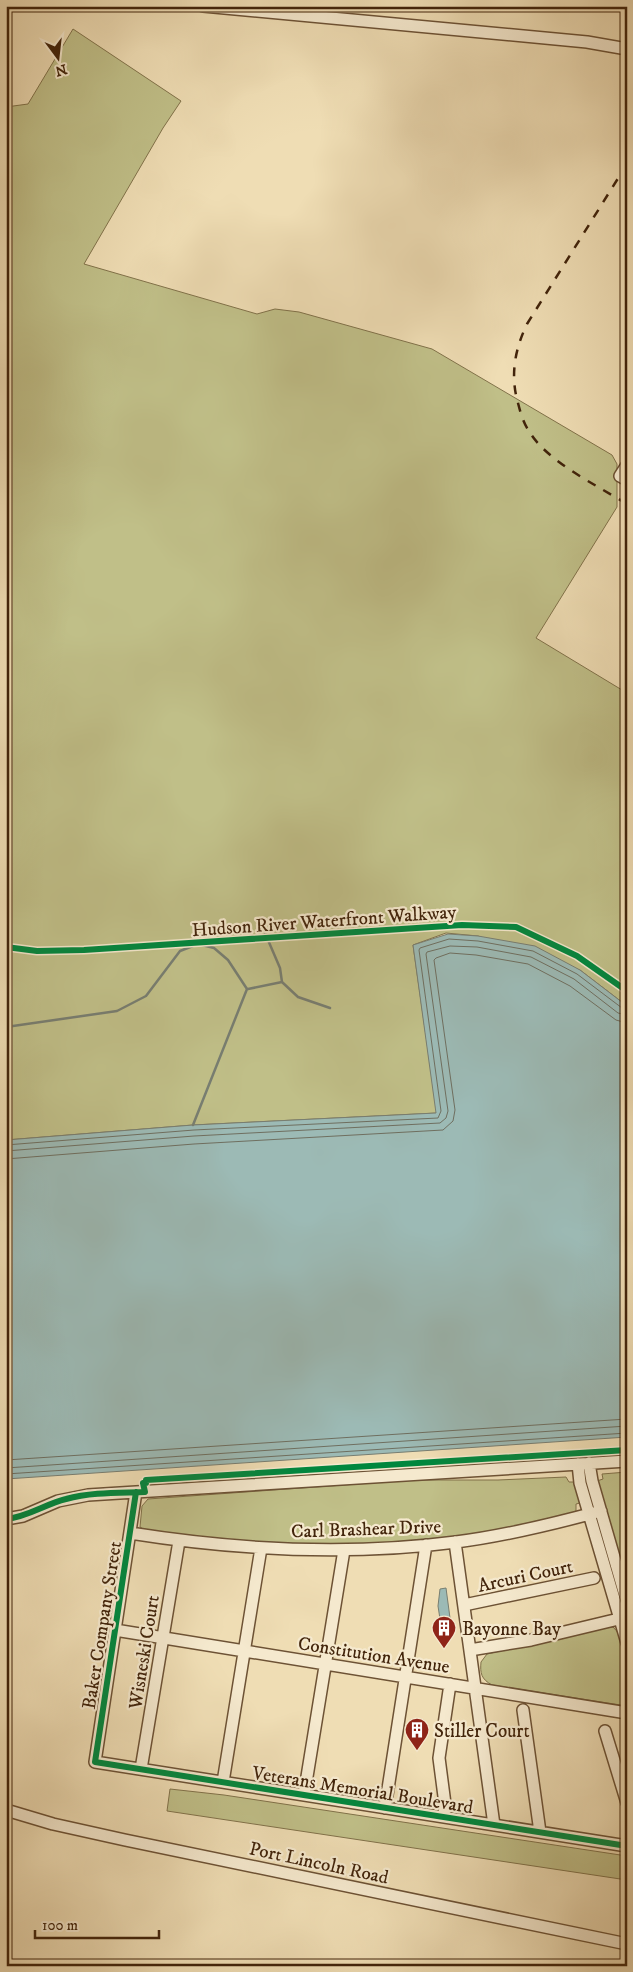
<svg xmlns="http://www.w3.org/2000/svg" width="633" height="1972" viewBox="0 0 633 1972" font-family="'IM FELL DW Pica',serif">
<rect width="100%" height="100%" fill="#efddb4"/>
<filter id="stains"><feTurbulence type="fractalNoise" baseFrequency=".004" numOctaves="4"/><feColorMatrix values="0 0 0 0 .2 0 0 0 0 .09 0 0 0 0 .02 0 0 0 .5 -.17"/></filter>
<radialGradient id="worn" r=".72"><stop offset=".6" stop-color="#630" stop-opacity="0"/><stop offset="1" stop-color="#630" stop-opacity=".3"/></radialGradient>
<path fill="#c0bf88" stroke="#81724a" d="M73,29L181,101L163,128L84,264L257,314L275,309L299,312L432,349L612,455L617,464V507L536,638L627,693V1006L580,970L478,936L446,933L413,945L437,1113L193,1125L6,1140V107L28,104Z
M627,1472V1585L597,1481L603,1479L602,1474Z
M566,1477L569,1482H575L580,1503L576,1504V1512C448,1554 278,1549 145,1530L140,1527L142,1506L148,1499L413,1480H498Z
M607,1627H613C632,1645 627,1682 627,1706L492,1685C481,1679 480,1673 481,1662L487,1654Z
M170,1789L224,1795L627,1856V1880L167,1811Z"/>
<path fill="#9cbab5" stroke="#787e71" d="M448,934L478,936L535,946L580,970L627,1006V1437L6,1479V1140L193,1125L436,1113L413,945Z
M446,1588L450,1618L440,1619L438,1606L440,1589Z"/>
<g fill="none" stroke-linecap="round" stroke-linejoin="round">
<path stroke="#6f6f60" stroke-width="1" d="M6,1145L194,1130L438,1118L441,1111L419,950L420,948L449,939L478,941L533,951L577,974L622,1008L627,1009
M6,1151L194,1136L440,1123L446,1118L448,1111L426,954L427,952L450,946L477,947L531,957L574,979L618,1013L627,1015
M6,1159L194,1144L443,1130L453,1121L455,1110L434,960L436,958L450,953L476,955L528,964L570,986L616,1020L627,1023
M6,1460L627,1419
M6,1468L627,1426
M6,1474L627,1433"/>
<path stroke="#787e71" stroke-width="2.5" d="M274,924L265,933L280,968L282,982
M248,989L282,982L298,997L330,1008
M6,1027L117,1011L146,996L180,951L198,944L214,948L228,960L247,989L193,1125"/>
<defs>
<path id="minor" d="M203,6L587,42L627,49
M627,465L620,476L627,480
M589,1463L592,1481L627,1602
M578,1464L580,1483L627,1643
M136,1492L95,1762L627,1846
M6,1519L23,1516L58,1501L88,1495L627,1461
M130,1533C237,1550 348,1556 456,1542C505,1536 553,1524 601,1511
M455,1542L494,1825
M464,1605L594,1578
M115,1630L627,1713
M470,1650L531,1640L627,1617
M523,1710L540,1832
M605,1731L627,1803
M141,1769L179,1541
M223,1782L261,1548
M304,1795L344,1550
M385,1808L426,1545
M6,1810L53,1824L125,1840L627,1944
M444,1817L445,1804L439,1758L450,1684"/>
</defs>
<use href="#minor" stroke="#6d5235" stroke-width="14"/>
<use href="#minor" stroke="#f5e9ce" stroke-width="11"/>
<path stroke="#42240b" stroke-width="2.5" stroke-dasharray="9 9" stroke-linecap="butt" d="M627,164L527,324C516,347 511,370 516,395C519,407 522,421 529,431C546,461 598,486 627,504"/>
<defs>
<path id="cycleway" d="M6,947L37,951L84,950L462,925L516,927L577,956L627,991
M136,1492L95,1762L627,1846
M6,1519C28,1517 45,1504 66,1499C92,1492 119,1493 145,1492L143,1483H146V1480L627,1450"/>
</defs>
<use href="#cycleway" stroke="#f5e9ce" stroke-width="9"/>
<use href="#cycleway" stroke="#00873e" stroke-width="6"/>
</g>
<defs>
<symbol id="building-pin" viewBox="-11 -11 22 30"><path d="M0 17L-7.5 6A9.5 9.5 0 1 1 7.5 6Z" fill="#8f2418" stroke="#f5e9ce"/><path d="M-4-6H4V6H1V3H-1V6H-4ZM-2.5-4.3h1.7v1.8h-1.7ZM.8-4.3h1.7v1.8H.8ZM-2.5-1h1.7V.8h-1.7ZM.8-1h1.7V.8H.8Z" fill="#fff"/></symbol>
</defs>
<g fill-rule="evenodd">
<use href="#building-pin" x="430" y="1614" width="28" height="38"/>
<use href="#building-pin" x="403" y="1716" width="28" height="38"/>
</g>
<g text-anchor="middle" stroke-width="4.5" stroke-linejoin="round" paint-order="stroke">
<g font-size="19" fill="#42240b" stroke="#f5e9ce">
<text transform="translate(324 920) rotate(-4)" y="7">Hudson River Waterfront Walkway</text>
<text transform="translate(366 1528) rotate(-2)" y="7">Carl Brashear Drive</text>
<text transform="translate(525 1575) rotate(-12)" y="7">Arcuri Court</text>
<text transform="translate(101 1625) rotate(-81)" y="7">Baker Company Street</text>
<text transform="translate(143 1652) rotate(-81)" y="7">Wisneski Court</text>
<text transform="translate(374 1654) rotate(9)" y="7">Constitution Avenue</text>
<text transform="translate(363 1789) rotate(9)" y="7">Veterans Memorial Boulevard</text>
<text transform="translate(319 1862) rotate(12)" y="7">Port Lincoln Road</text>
</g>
<g font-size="19" fill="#42240b" stroke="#f5e9ce" text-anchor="start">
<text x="462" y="1635">Bayonne Bay</text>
<text x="434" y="1737">Stiller Court</text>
</g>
</g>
<rect width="633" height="1972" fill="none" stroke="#efddb4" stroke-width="25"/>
<rect x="8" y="8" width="618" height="1957" fill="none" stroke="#42240b" stroke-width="2.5"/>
<rect x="12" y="12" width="608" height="1947" fill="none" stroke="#42240b"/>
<g transform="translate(58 58) rotate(165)" stroke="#f5e9ce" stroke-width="4" paint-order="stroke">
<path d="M0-4L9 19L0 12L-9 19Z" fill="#42240b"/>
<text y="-8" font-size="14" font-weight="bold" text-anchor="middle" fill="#42240b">N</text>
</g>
<path d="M35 1930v8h124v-8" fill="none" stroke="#42240b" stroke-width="2.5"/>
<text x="42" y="1930" font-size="15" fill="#42240b" stroke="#f5e9ce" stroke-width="4" paint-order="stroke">100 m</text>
<rect width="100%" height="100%" filter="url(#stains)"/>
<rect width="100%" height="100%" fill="url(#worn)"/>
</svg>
